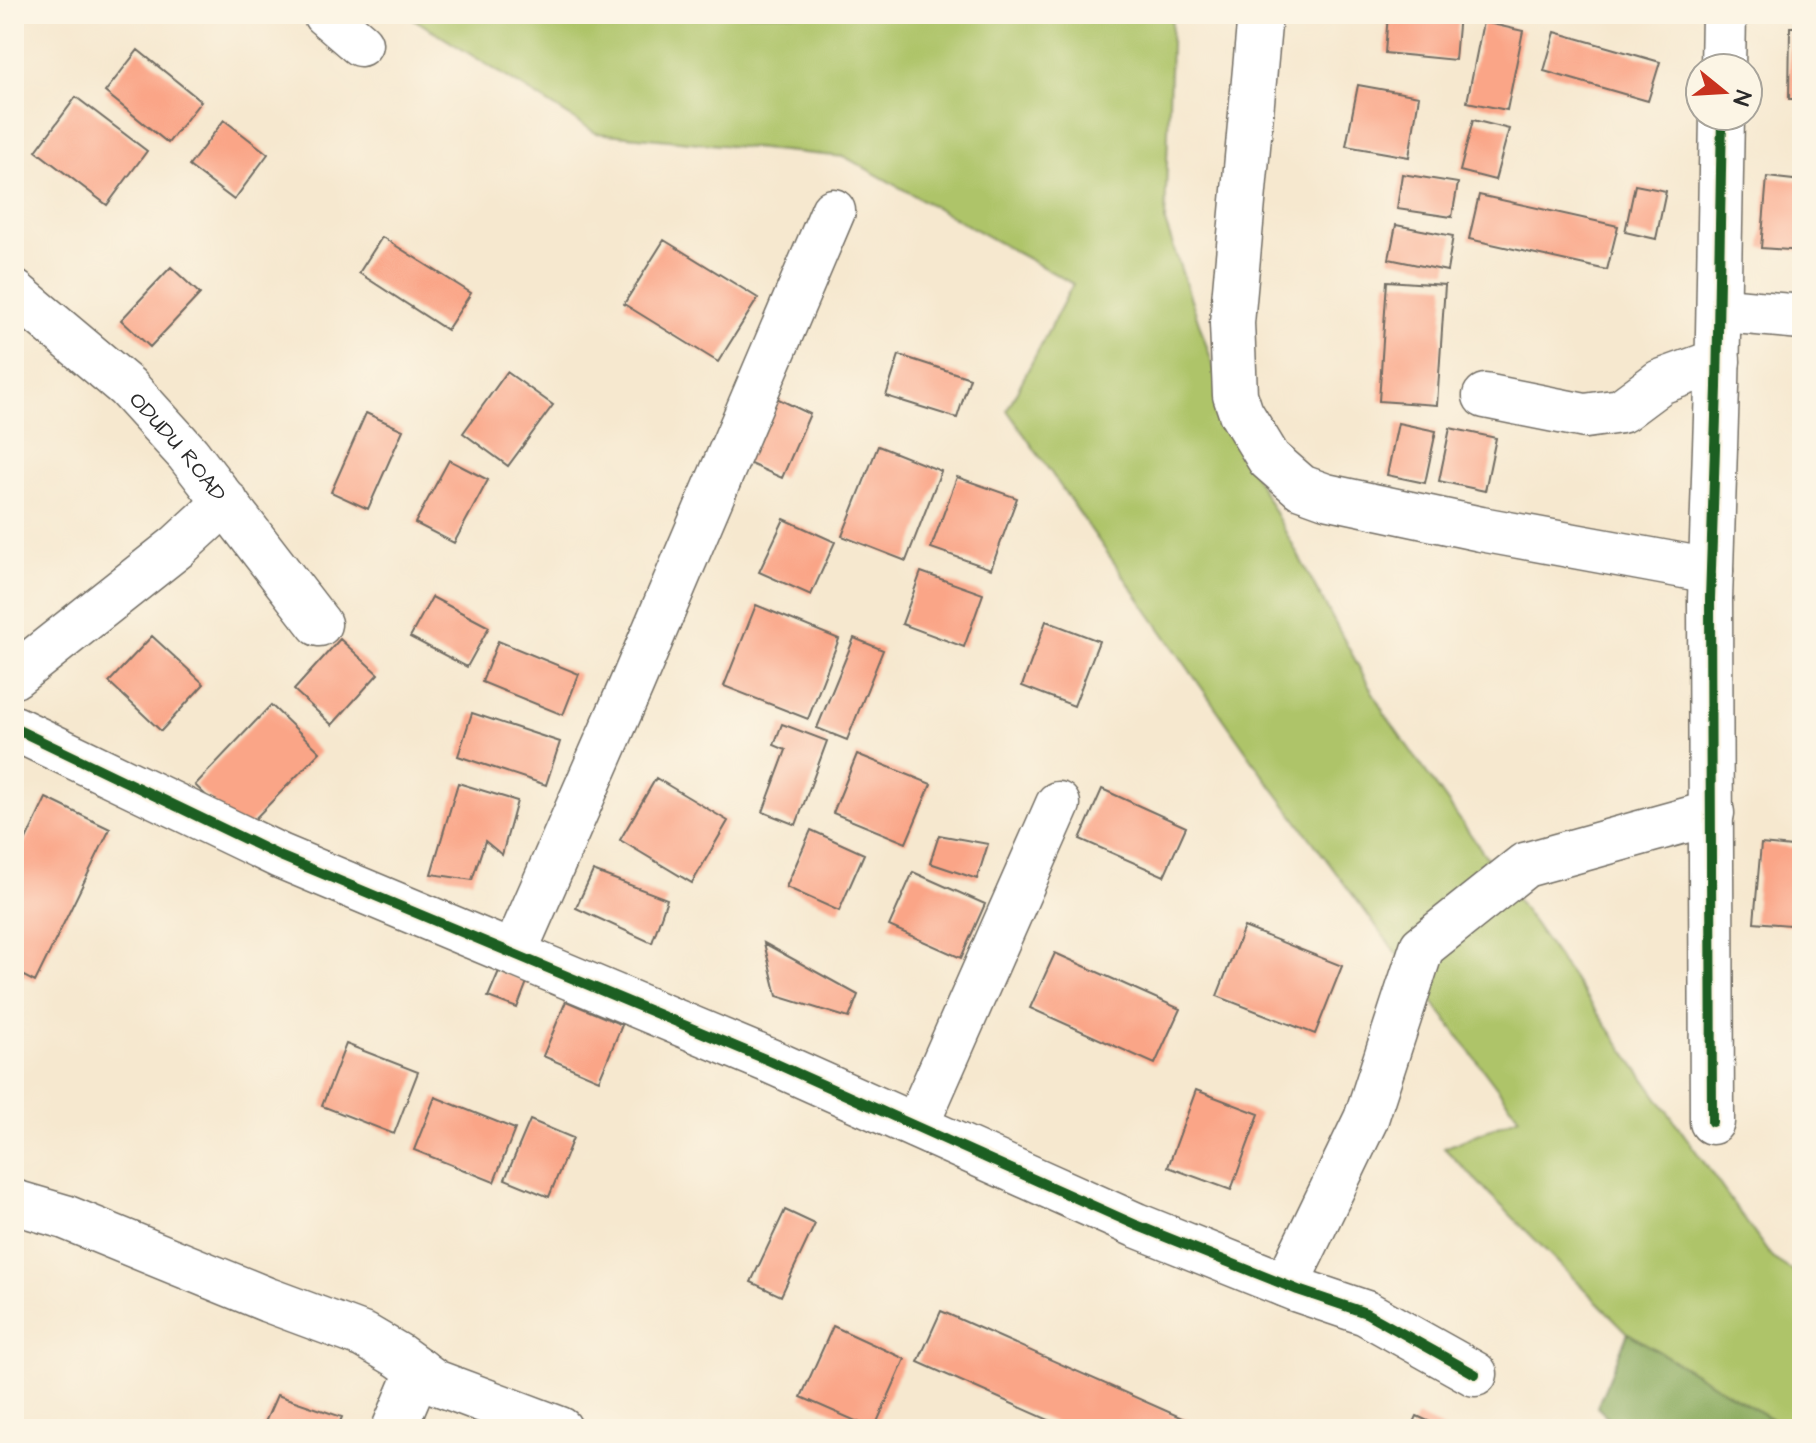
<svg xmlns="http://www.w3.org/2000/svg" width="1816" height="1443" viewBox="0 0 1816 1443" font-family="'Architects Daughter',sans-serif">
<rect width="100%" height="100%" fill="#fcf5e5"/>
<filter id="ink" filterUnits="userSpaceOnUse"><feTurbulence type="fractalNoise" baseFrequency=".0125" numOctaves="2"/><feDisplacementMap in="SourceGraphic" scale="16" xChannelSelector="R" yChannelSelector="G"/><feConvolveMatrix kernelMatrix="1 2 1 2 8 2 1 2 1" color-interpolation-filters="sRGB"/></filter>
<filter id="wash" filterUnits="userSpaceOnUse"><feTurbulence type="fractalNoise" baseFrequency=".006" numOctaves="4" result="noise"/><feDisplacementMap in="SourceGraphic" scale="32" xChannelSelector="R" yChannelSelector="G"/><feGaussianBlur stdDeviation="1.8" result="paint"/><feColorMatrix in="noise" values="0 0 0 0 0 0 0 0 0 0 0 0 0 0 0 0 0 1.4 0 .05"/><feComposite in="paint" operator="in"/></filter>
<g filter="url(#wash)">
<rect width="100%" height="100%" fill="#f6e8cf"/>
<path fill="#aec469" stroke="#6c784a" stroke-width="2" d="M406,14H1172L1165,222L1243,454L1384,713L1772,1258L1802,1277V1429H1788L1628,1333L1444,1148L1519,1117L1263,775L1007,410L1073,284L845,157L596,133Z"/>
<path fill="#8aaa5d" stroke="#5a6a44" stroke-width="2" d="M1628,1333L1788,1429H1620L1597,1407Z"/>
<g id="blocks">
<path fill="#faa587" d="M1388,14H1459L1455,60L1385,53Z
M1483,22L1523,31L1507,110L1467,102Z
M1790,27H1802V99H1789Z
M1555,32L1660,62L1648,101L1544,71Z
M138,50L201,101L168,143L105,92Z
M1358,85L1419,96L1409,157L1346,146Z
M76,97L147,151L107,205L36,151Z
M224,120L268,154L234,200L189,166Z
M1473,120L1509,129L1495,180L1460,171Z
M1402,174L1458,183L1452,217L1397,209Z
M1767,177L1802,181V251L1761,248Z
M1635,185L1666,191L1656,239L1625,232Z
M1479,195L1618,226L1607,270L1469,239Z
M1396,225L1453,236L1447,271L1389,259Z
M382,237L471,293L447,330L359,273Z
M664,240L758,298L718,362L624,304Z
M171,267L200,294L150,347L121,320Z
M1387,281L1445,285L1437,405L1379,401Z
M899,355L970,378L957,418L886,396Z
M507,372L553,405L508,466L463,433Z
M766,393L810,414L782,478L737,458Z
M366,413L403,430L368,509L331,492Z
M1398,423L1436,431L1425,483L1387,475Z
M1450,428L1496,438L1485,491L1439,481Z
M878,446L941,471L906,561L842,536Z
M449,460L488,480L454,543L415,523Z
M957,477L1017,498L991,569L931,548Z
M784,519L835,542L811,595L759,572Z
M921,572L983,594L964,647L902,624Z
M432,597L489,627L467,667L410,637Z
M756,605L839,639L808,719L724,686Z
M1046,621L1099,641L1074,706L1022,686Z
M152,636L204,684L161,731L109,682Z
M854,638L883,650L847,740L817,728Z
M340,639L378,674L332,725L294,690Z
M498,641L579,674L563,715L482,682Z
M271,705L320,752L243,831L195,785Z
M472,713L560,742L546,785L458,756Z
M782,724L827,741L796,825L763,812L786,750L774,745Z
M857,754L931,784L906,843L833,813Z
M656,778L728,821L692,883L620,840Z
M458,783L517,801L502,855L485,841L472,880L431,874Z
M1102,789L1186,827L1164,876L1080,839Z
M46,798L110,829L35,982L14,971V865Z
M811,830L864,854L839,911L786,887Z
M939,835L988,844L977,879L930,863Z
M1761,844L1802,848V926L1754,922Z
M593,871L667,899L652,943L576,908Z
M913,872L985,904L961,958L889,926Z
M1244,927L1342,966L1315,1034L1217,996Z
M764,943L858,995L849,1018L777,996Z
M1055,953L1180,1009L1155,1064L1030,1008Z
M499,971L527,982L517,1008L488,997Z
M566,1001L622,1025L599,1080L543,1056Z
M346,1044L418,1072L394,1134L322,1106Z
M1196,1090L1259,1114L1231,1190L1168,1167Z
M435,1097L515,1129L494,1182L414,1150Z
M530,1120L573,1138L549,1197L505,1179Z
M785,1210L815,1224L781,1296L751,1282Z
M941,1311L1198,1425L1196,1429H1069L918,1362Z
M833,1326L905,1359L874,1429L801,1397Z
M277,1395L342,1417L337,1429H262Z
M1417,1416L1445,1429H1411Z"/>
</g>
</g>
<g filter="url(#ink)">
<use href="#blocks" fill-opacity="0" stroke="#726d64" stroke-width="2"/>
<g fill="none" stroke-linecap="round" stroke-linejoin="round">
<defs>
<g id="minor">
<path d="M325,14L360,44"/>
<path d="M1260,14L1232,323L1235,395L1241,413L1269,459L1301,487L1326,496L1481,529L1711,571"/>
<path d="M1723,68L1724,14"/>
<path id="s1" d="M14,292L127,387L188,454L319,624"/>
<path d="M1719,307L1735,311L1802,317"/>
<path d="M1485,396L1585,416L1621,411L1660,382L1718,361"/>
<path d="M14,676L177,547L226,502"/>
<path d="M14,728L280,856L770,1061L1136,1225L1298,1290L1366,1313L1475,1374"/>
<path d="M514,953L631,686L833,211"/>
<path d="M1712,1122L1710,599L1717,387L1722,116"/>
<path d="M916,1126L1058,804"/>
<path d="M14,1202L65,1217L268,1300L365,1336L399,1356L435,1382L560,1429"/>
<path d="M1286,1285L1366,1119L1422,947L1525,865L1712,813"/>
<path d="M394,1429L419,1370"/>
</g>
</defs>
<use href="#minor" stroke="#726d64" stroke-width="47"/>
<use href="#minor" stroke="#fff" stroke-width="44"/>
<defs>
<path id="cycleway" d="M14,728L280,856L770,1061L1136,1225L1298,1290L1366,1313L1475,1374
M1712,1122L1710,599L1717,387L1722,116"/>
</defs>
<use href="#cycleway" stroke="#fcf5e5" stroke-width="15"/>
<use href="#cycleway" stroke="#1b5e20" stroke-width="10"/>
</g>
</g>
<g text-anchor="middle" stroke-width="7" stroke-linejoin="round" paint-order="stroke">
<g font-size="22" fill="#2b2b2b" stroke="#fcf5e5">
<text dy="8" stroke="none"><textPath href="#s1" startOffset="226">ODUDU ROAD</textPath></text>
</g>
</g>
<rect width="1816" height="1443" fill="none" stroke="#fcf5e5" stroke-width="48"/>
<g transform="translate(1724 92) rotate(108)"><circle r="38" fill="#fcf5e5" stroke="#a8a49b" stroke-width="2"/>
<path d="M0-6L14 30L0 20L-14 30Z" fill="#c8321e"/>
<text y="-12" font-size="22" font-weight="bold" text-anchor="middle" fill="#2b2b2b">N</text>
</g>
</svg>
